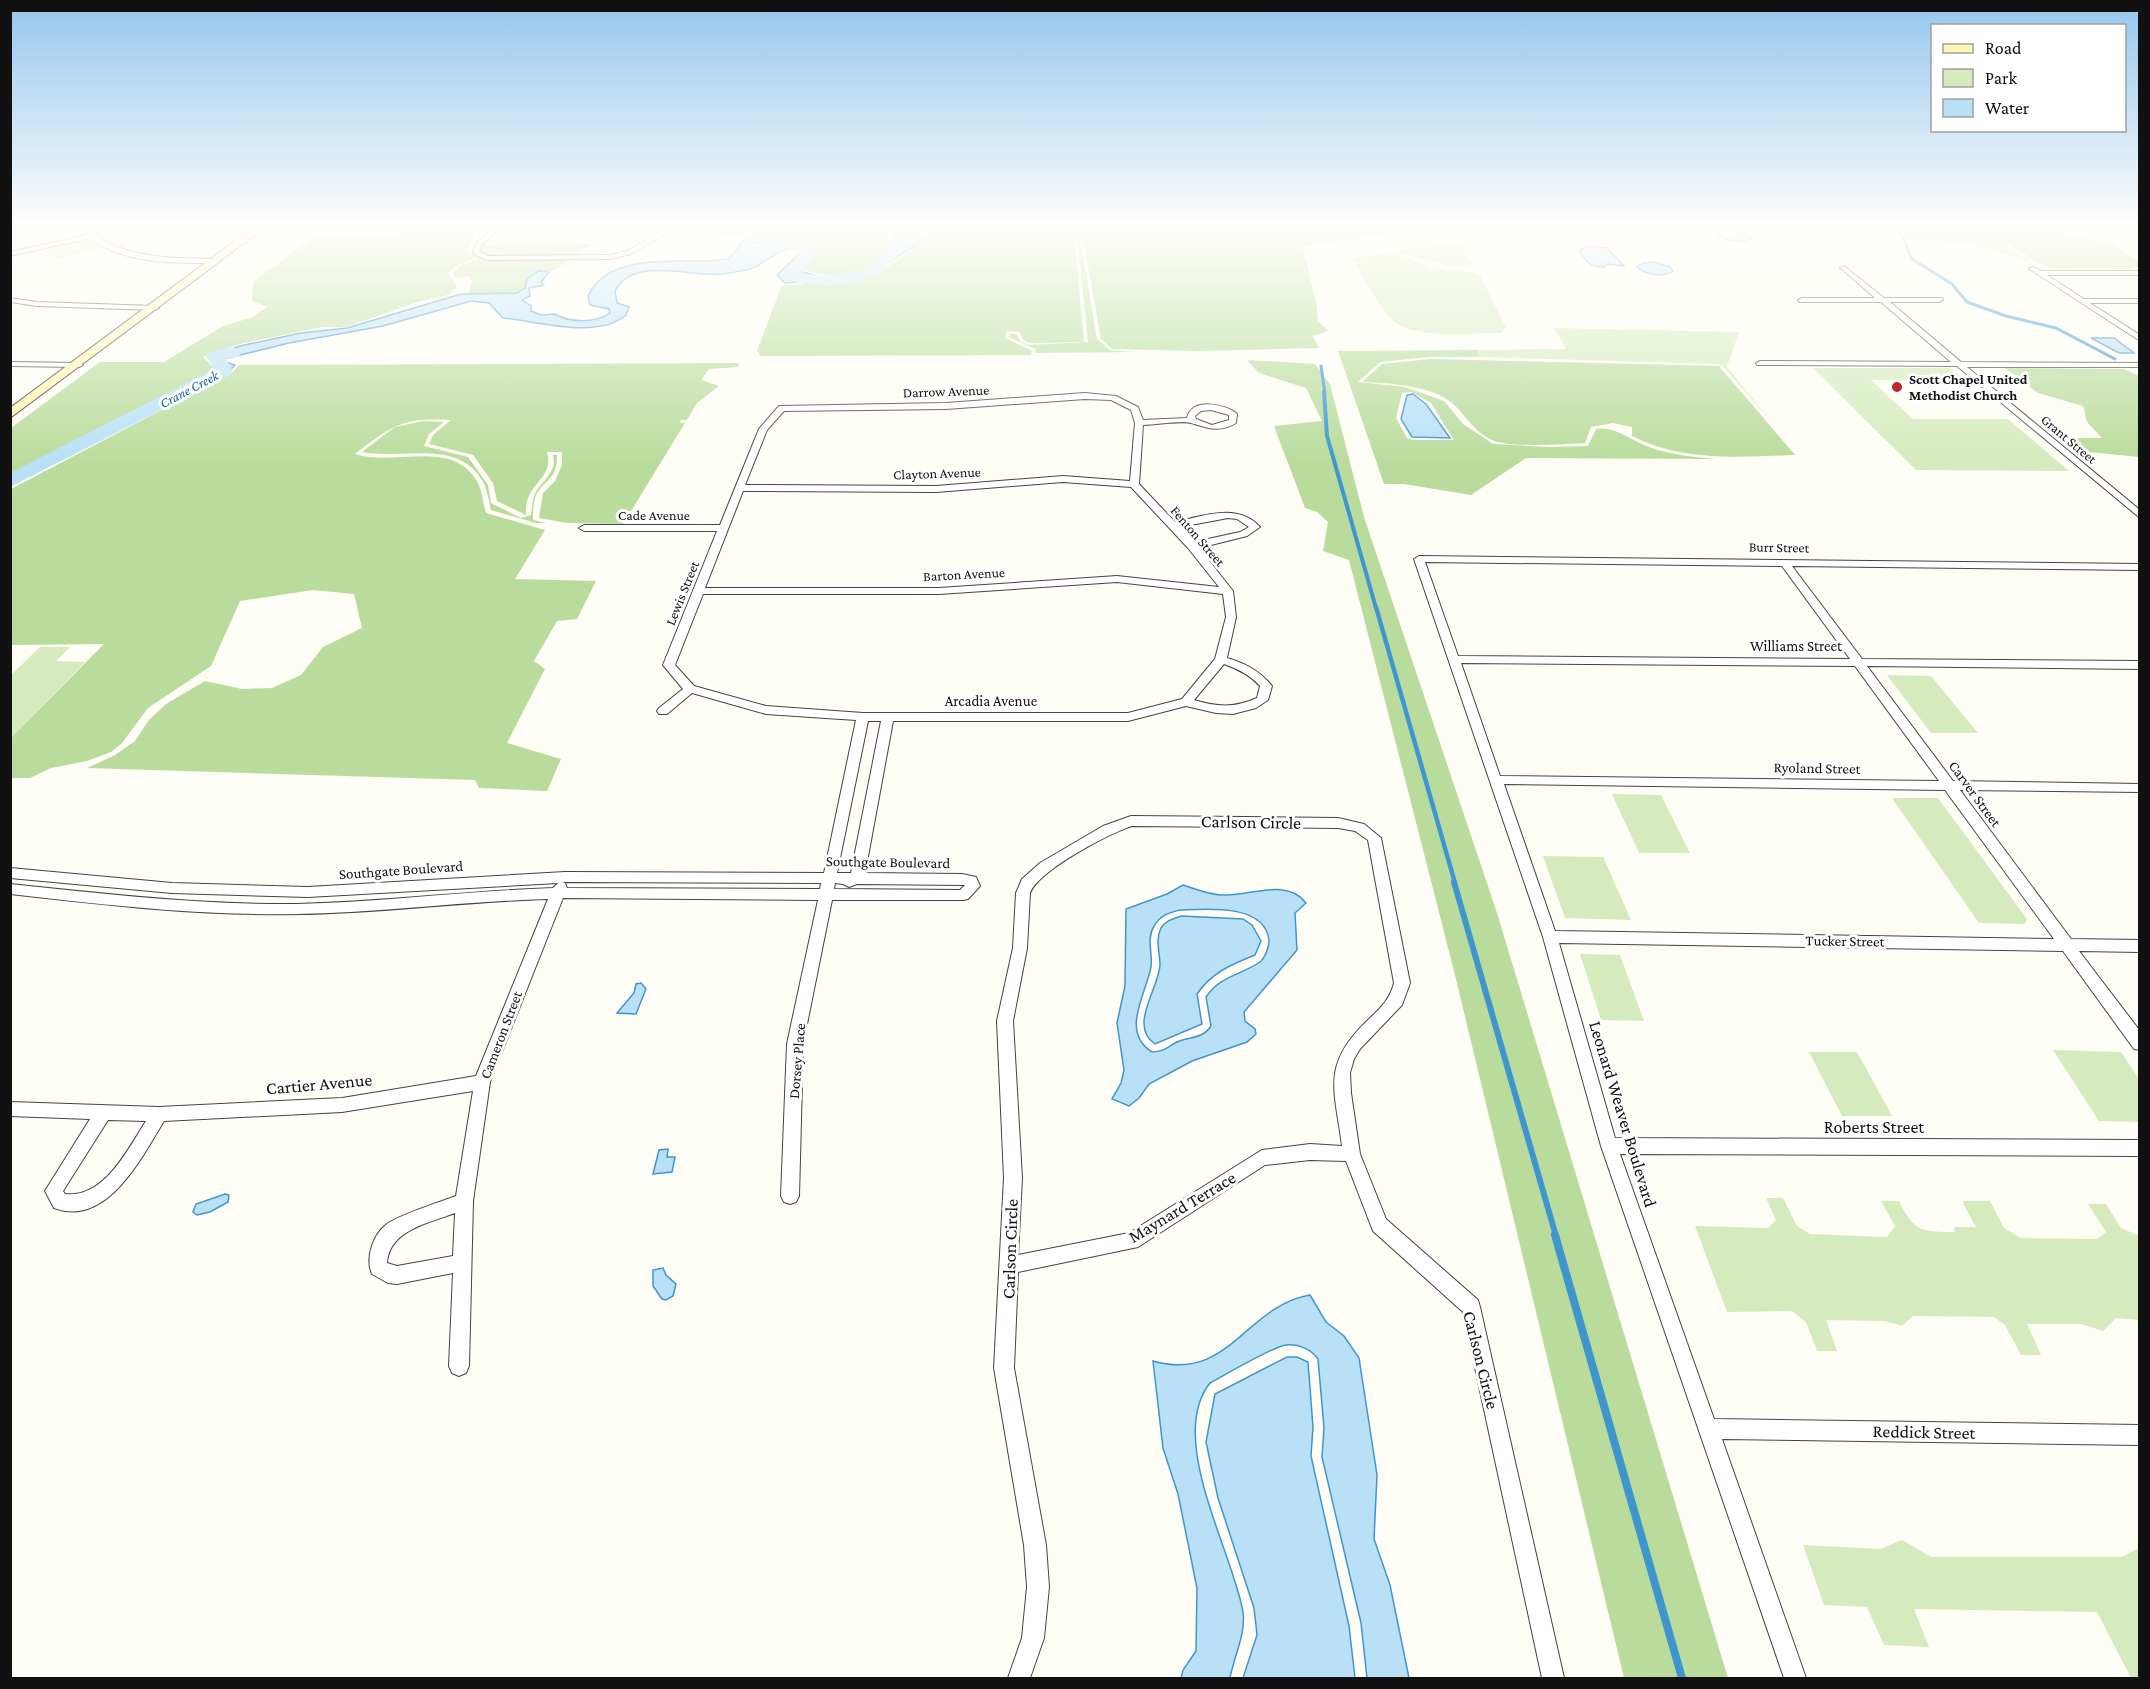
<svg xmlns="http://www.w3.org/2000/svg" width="2150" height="1689" viewBox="0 0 2150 1689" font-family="'Crimson Pro',serif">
<rect width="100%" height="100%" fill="#fffdf5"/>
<path fill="#d5ebbd" d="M1827,226C1865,226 1946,220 1979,233C2000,240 2016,253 2036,264L1973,244L1834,233Z
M88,240L105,248L57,259L47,248Z
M1450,242L1464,245L1463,250L1475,265L1448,266L1405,254L1403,256L1432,268L1476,273L1481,277L1506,328L1501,333C1472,333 1420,339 1396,323C1383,314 1360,273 1353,258Z
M1554,328L1739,332L1727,367L1770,420L1723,366L1718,364L1479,357L1478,350L1566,349Z
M1813,368H1950L1964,379L1871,380L1913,419H2008L2069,471L1916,470Z
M219,374H226L11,486V481Z
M40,647H70L56,661L85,662L11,738V675Z
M1887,675L1931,676L1978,733H1931Z
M1612,794L1661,795L1690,853H1639Z
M1892,798H1938L2027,919L2025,924L1979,923Z
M1543,856L1603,857L1631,920L1565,918Z
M1580,954L1620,955L1644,1021L1601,1020Z
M2053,1050L2121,1052L2139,1079V1122L2099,1121Z
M1809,1052H1857L1892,1116H1842Z
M1766,1198H1783L1797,1226L1810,1234L1887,1237L1895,1226L1881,1201H1899C1914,1232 1922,1232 1955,1232L1954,1227H1976L1962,1201H1990L2004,1228L2021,1238L2097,1239L2106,1232L2088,1204H2106L2121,1228L2139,1236V1320L2116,1318L2103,1331L2082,1324H2027L2041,1355H2021L2005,1325L1994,1317L1913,1316L1902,1326L1885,1321L1826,1320L1837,1351H1817L1806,1322L1792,1311L1727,1312L1695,1226L1768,1228L1776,1220Z
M1902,1540L1931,1557H2122L2139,1548V1678H2131L2097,1612L1914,1609L1929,1647L1884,1645L1867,1607L1824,1605L1803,1545L1880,1549Z"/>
<path fill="#b9dc9c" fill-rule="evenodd" d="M448,226H479L467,252L476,258L458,265L448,273L457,287L448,295L417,302L346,327H322L239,344L203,357L217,371L214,374L11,478V428L100,362H164L223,326L253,317L267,307L252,301L253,282L316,235L442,232Z
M763,226H923L895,230L887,238L898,243C889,251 877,268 866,273C847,281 822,275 803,270L812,254C805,230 774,246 755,241Z
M953,226H1438L1302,246L1316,301L1318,321L1328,331L1313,336L1319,348L1196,351L1112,349L1101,339L1084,244H1075L1084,342L1030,343L1023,340L1020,332L1007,331L1005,338L1032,351L1031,355L774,356H761L757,351L782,285C794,286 802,283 814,282C837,280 862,284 882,271C905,256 926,234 953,226Z
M1998,226H2074L2066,233L2110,243L2139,261V266L2130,269L2053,268L2038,263L2008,243L1983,233L1981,229Z
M557,240L591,245L568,256C563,268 555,272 542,271L517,293L472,294L469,293L472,282L470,276L456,278L453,273L461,266L480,258L471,252L473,247Z
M1078,245H1081L1097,339L1110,350L1133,352L1036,353L1035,349L1009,337L1010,334H1016L1020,341L1028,345L1088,342Z
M1478,350L1479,357H1428L1380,362L1358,382L1405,387L1444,401L1463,424L1493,444L1550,447L1588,446L1596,429C1615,425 1633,442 1652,448C1673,455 1694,457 1716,459L1526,458L1471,495L1404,484H1384L1338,351ZM1411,392L1431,403L1454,440H1413L1407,438L1396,418L1402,393Z
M1430,359L1719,366L1795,455C1740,457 1683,462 1632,436V427L1613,423L1591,427L1585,443C1565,444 1507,448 1492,440C1471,430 1463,410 1448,400C1427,385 1387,383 1362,382L1382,364Z
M1247,360L1315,364L1330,384L1364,517L1497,913L1728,1678H1624L1455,975L1349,560L1323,551L1328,522L1317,512L1305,508L1274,426L1322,421L1306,388L1259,373Z
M739,363L738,367L709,369L701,380L719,386L697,403L687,420H681L680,423H685L623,524L567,523L539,518L543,493L555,481L562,465V452H547C553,473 537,479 529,496C526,501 526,509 526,515L497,501L493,483L473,455L429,444L433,435L451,420C403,417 392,425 355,454C394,467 451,438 477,481C482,490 483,503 486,513L545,530L515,579L596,581L577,619L557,621L534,661L545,669L507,743L561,759L547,791L479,788L475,780L87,768L115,755L135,741L149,720L166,704L205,681L242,689L272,688L301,675L323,647L362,628L354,594L313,590L240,601L211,666L148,708L122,743L111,752L87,761L51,768L30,778H11V738L104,644L11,645V489L232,373L239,365Z
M2005,368L2124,369L2139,376V457L2080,451L2066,438H2102L2087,422L2083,406L2038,393Z
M423,421L444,422L429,434L424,446L468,457L488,485L491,503L521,518L531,515C532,509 532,502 534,496C540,481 558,474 553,455H557C557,478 549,476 538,492C533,499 533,512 533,520L546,523H536L491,510C489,501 487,488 482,480C457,438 401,460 362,452L395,427Z"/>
<path fill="#b9e0f7" stroke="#3f96cf" stroke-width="1.5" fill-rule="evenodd" d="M682,226H760L752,242L770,245L798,242L806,248L808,255L800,271L824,278L869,274L901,243L891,237L894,234L927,226L939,229L870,275L785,283L777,275L804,249C784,242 768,263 750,269C741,271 732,273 723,274C690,278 634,255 615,291L617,303L629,307L626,315C597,340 537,321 503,318L489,303L471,301L383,326L289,343L224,359L225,362L235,365L226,374H219L222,369L209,357L240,346L301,333L347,328L461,294L517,293L525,288L527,279L539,271L549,272L541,282L544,285L529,288L530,296L522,300L531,306V311L541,315L555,314C569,323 596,323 610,313L609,309L590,305L588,296C610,248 687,266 729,259L746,237L742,233L688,231Z
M1712,226H1743L1734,230L1748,233L1752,239C1741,243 1724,242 1717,233L1726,229Z
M1591,246L1607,248L1624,266L1607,264L1604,267C1589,267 1586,262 1579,250Z
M1654,262L1670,267L1673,271C1663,278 1646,275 1637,267L1643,263Z
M2091,338H2114L2134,353H2119Z
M1413,394L1426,404L1450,438L1412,437L1401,419L1407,395Z
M1183,885C1195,889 1207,894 1220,895C1247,897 1287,877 1306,903L1295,913L1297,950L1244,1012L1245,1021L1255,1029L1256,1034L1247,1042L1192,1061L1149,1084L1139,1098L1129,1106L1112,1099L1121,1083L1124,1070L1117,1023L1125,986L1126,909L1167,894ZM1180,910C1205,909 1266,903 1269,941C1269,947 1265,958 1260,962C1241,975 1220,976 1206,997L1211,1026C1202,1040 1188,1036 1175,1043C1167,1048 1162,1052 1152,1052C1120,1032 1146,994 1151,967C1153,954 1146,939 1154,926C1160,915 1169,913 1180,910Z
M1181,916L1243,919L1252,925L1261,941L1255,955C1232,964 1211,973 1197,994L1202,1024L1155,1044C1128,1026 1159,988 1160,965C1160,953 1155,940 1161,928C1166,920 1173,919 1181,916Z
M641,983L646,989L636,1014L617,1013L634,993L636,984Z
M668,1149L667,1157H675L672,1172L653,1174L659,1150Z
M225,1194L229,1195L228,1202L210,1212L197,1215L193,1212L196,1204Z
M663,1268L666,1275L676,1284L673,1296L666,1300L662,1299L653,1286V1270Z
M1310,1295L1326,1322L1344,1336L1359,1358L1377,1475L1374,1539L1390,1585L1409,1678H1367L1361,1623L1322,1457L1324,1428L1318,1359C1312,1350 1298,1343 1286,1345C1272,1347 1225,1375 1210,1383C1166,1438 1233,1552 1243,1612C1246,1634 1234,1656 1230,1678H1181L1183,1670L1196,1651L1197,1588L1178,1494L1163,1448L1153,1361C1229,1383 1245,1306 1310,1295Z
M1287,1357H1297L1308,1362L1313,1427L1311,1456L1349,1626L1355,1678H1243L1257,1635L1254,1608L1218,1498L1206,1442L1215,1394Z"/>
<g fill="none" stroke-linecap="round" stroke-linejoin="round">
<path stroke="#3f96cf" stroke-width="3" d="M1894,226L1898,227L1912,259L1952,284L1967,302L2006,316L2056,328L2115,359
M1321,366L1325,394"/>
<path stroke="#3f96cf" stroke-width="4" d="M1324,392L1327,436L1376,608"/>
<path stroke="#3f96cf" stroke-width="4.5" d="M1376,607L1455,883"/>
<path stroke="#3f96cf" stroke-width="6" d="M1454,882L1556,1236"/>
<path stroke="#3f96cf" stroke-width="8" d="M1555,1235L1682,1678"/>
<path fill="#b9e0f7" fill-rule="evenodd" d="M923,226H946L917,238L875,277L826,286L784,280L782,277L799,253L790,247L750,257L742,252L754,244L797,239L816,252L801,273L826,276L864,270L907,232Z
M233,347L242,352L239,356L226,359L233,371L230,375L10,487V473L214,369L206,356L209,352Z"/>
<defs>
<path id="street" d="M78,226H85L93,234L126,226H139L97,237C134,259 174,258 216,259L219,261L216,263C174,263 126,265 90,238L10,256V252L87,235Z
M496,226H503L482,244L479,252L488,256L610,255L627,251L671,226H679L631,254L610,259L487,260L473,254L477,242Z
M2135,226H2140V229L2135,230L2140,233V238L2127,230Z
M1844,266L1884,298H1942L1943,300L1939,302H1890L1961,362L2140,363V367H1967L2140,510V518L1957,366L1757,365L1756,363L1760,361L1951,362L1881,302H1799L1798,300L1802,298H1875L1842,269L1840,268Z
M2033,267L2041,271H2140V275H2047L2084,299H2140V303H2090L2140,335V341L2031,270L2029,269Z
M10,298L37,302L155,306L159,308L155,310L37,306L10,302Z
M10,362L79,363L83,365L79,367L10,366Z
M1085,393L1116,396L1138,407L1143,420L1187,418C1191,397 1226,404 1237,414L1236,423C1219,433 1208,428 1191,423C1180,420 1155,425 1143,425L1139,484L1175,522C1203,516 1238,502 1260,527L1247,536L1199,548L1233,591L1236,617L1227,658C1245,663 1260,671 1272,686L1268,700L1256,708L1233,714L1216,713L1186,706L1128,721H893L865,873L962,874L976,877L980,886L968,899L963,900H832L803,1044L799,1196L796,1202L790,1204L784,1202L781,1196L787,1044L818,900L563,898L490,1082L473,1201L469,1366L466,1373L459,1376L452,1373L449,1366L453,1273L397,1284L388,1283L372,1274C365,1258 373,1234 387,1224C399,1215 440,1202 456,1196L473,1091L342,1112L164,1121C142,1157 107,1228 54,1208L45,1191L90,1119L10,1116V1102L159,1107L342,1098L476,1076L548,899C465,901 381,913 298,914C201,916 106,905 10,894V884C106,894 201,905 297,904C383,902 467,891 553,888L558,883L308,897L172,893L10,878V868L172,883L308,887L565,872L824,873L856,720L766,714L692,693L667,714H659L657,711L659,708L683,689L663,665L717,531H584L579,528L584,525H720L759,429L779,406L946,403ZM1085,399L1111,400L1131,410L1135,423L1130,481L1063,476L936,486L745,485L767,430L784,411L946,409ZM1211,410L1229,415V420L1212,425L1196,419L1195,416L1201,411ZM1063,482L1131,487L1188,548L1219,587L1117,576L939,588H705L743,491L936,492ZM1228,518L1237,519L1249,527L1240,532L1194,542L1180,527ZM1117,582L1223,594L1226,617L1215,659L1182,699L1128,713H863L766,706L694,686L675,665L703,594H939ZM1224,664C1238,669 1250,675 1260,686L1257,698C1235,708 1217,707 1194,700ZM868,721H881L851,873H837ZM562,882H565L821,883L820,889L567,888L565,883ZM835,883L843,884L849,887L857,884L965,885L960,890L834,889ZM108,1120L146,1121C128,1149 104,1199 65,1194L63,1191ZM455,1213L453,1256L397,1266L387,1263C389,1230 429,1223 455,1213Z
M1419,556L2140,564V570L1792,566L1862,659L2140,661V669L1867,666L1953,781L2140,784V792L1960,790L2071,939L2140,940V952L2079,951L2140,1031V1050L2134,1049L2063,951L1559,943L1615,1138L2140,1140V1156L1620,1154L1714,1419L2140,1425V1445L1722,1439L1806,1678H1784L1601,1146L1543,937L1414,559ZM1425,562L1782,566L1850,659L1458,656ZM1461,663L1855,666L1939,781L1500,776ZM1504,784L1945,790L2054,939L1555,931Z
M1131,816L1338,818L1364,824L1381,838L1410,983L1402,1005L1360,1049L1354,1059L1350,1073L1351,1093L1360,1154L1386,1219L1478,1300L1480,1307L1564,1678H1542L1463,1312L1373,1231L1346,1161L1310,1160L1265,1165L1138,1247L1018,1272L1014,1368L1046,1545L1049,1587L1044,1638L1030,1678H1008L1022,1638L1027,1587L1024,1545L994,1368L1004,1178L997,1021L1013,948L1016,893L1022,879L1040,863L1103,826ZM1132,826L1338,828L1355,831L1368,840L1394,983C1389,1002 1379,1009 1365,1023C1321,1066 1335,1091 1342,1146L1310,1144L1262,1150L1129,1233L1018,1255L1022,1178L1013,1021L1027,948L1030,893C1039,870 1108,834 1132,826Z"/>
<path id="secondary" d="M255,226H267L10,418V408Z"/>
</defs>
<use href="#street" stroke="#444" stroke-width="2"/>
<use href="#secondary" stroke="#333" stroke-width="2"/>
<use href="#street" fill="#fff" fill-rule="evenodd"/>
<use href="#secondary" fill="#fff6b0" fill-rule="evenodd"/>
</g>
<linearGradient id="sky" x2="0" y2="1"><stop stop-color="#95c6ee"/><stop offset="0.49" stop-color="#fffefa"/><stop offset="1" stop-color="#fffefa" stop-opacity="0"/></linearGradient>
<rect width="2150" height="463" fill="url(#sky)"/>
<circle fill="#c4262e" stroke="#fff" stroke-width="2" cx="1897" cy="387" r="6"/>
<g text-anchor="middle" stroke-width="6" stroke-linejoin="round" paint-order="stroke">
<g font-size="14" font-weight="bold" fill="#111" stroke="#fff" text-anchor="start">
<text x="1909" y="384">Scott Chapel United<tspan x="1909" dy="16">Methodist Church</tspan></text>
</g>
<g font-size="14" font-style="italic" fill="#1768a6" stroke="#fff">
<text transform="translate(189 389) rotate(-28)" y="5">Crane Creek</text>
</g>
<g font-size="14" fill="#111" stroke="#fff">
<text transform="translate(946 391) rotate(-2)" y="5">Darrow Avenue</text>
<text transform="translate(2069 439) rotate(40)" y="5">Grant Street</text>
<text transform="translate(937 473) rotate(-2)" y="5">Clayton Avenue</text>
<text x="654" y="520">Cade Avenue</text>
<text transform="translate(1198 536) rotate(49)" y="5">Fenton Street</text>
<text transform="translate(1779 547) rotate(1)" y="5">Burr Street</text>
<text transform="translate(964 574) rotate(-3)" y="5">Barton Avenue</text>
<text transform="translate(682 593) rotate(-68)" y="5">Lewis Street</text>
</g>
<g font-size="15" fill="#111" stroke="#fff">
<text x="1796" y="651">Williams Street</text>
<text x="991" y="706">Arcadia Avenue</text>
<text transform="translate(1817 768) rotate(1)" y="5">Ryoland Street</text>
<text transform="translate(1975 794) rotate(54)" y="5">Carver Street</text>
<text transform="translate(888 862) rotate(1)" y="5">Southgate Boulevard</text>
<text transform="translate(401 870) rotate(-4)" y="5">Southgate Boulevard</text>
<text transform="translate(1845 941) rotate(1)" y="5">Tucker Street</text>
<text transform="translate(501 1035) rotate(-69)" y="5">Cameron Street</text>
<text transform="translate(797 1061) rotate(-85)" y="5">Dorsey Place</text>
</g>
<g font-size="18" fill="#111" stroke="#fff">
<text transform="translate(1251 822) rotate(1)" y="6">Carlson Circle</text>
<text transform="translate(319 1084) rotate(-5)" y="6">Cartier Avenue</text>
<text transform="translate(1623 1114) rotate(73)" y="6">Leonard Weaver Boulevard</text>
<text x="1874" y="1133">Roberts Street</text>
<text transform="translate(1182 1207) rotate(-31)" y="6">Maynard Terrace</text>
<text transform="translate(1010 1249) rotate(-88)" y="6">Carlson Circle</text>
<text transform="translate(1481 1360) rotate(76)" y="6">Carlson Circle</text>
<text transform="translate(1924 1432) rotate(1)" y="6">Reddick Street</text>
</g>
</g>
<rect width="2150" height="1689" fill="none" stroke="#111111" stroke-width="24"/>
<rect x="1931" y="24" width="195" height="108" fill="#ffffff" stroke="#a0a0a0" stroke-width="1.5"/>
<rect x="1943" y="44" width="30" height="9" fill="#fff6b0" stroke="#a0a0a0" stroke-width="1.5"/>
<text x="1985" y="54" font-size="18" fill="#111111">Road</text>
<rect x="1943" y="69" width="30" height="18" fill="#d5ebbd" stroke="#a0a0a0" stroke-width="1.5"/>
<text x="1985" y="84" font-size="18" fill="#111111">Park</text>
<rect x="1943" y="99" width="30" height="18" fill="#b9e0f7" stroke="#a0a0a0" stroke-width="1.5"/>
<text x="1985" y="114" font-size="18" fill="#111111">Water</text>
</svg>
